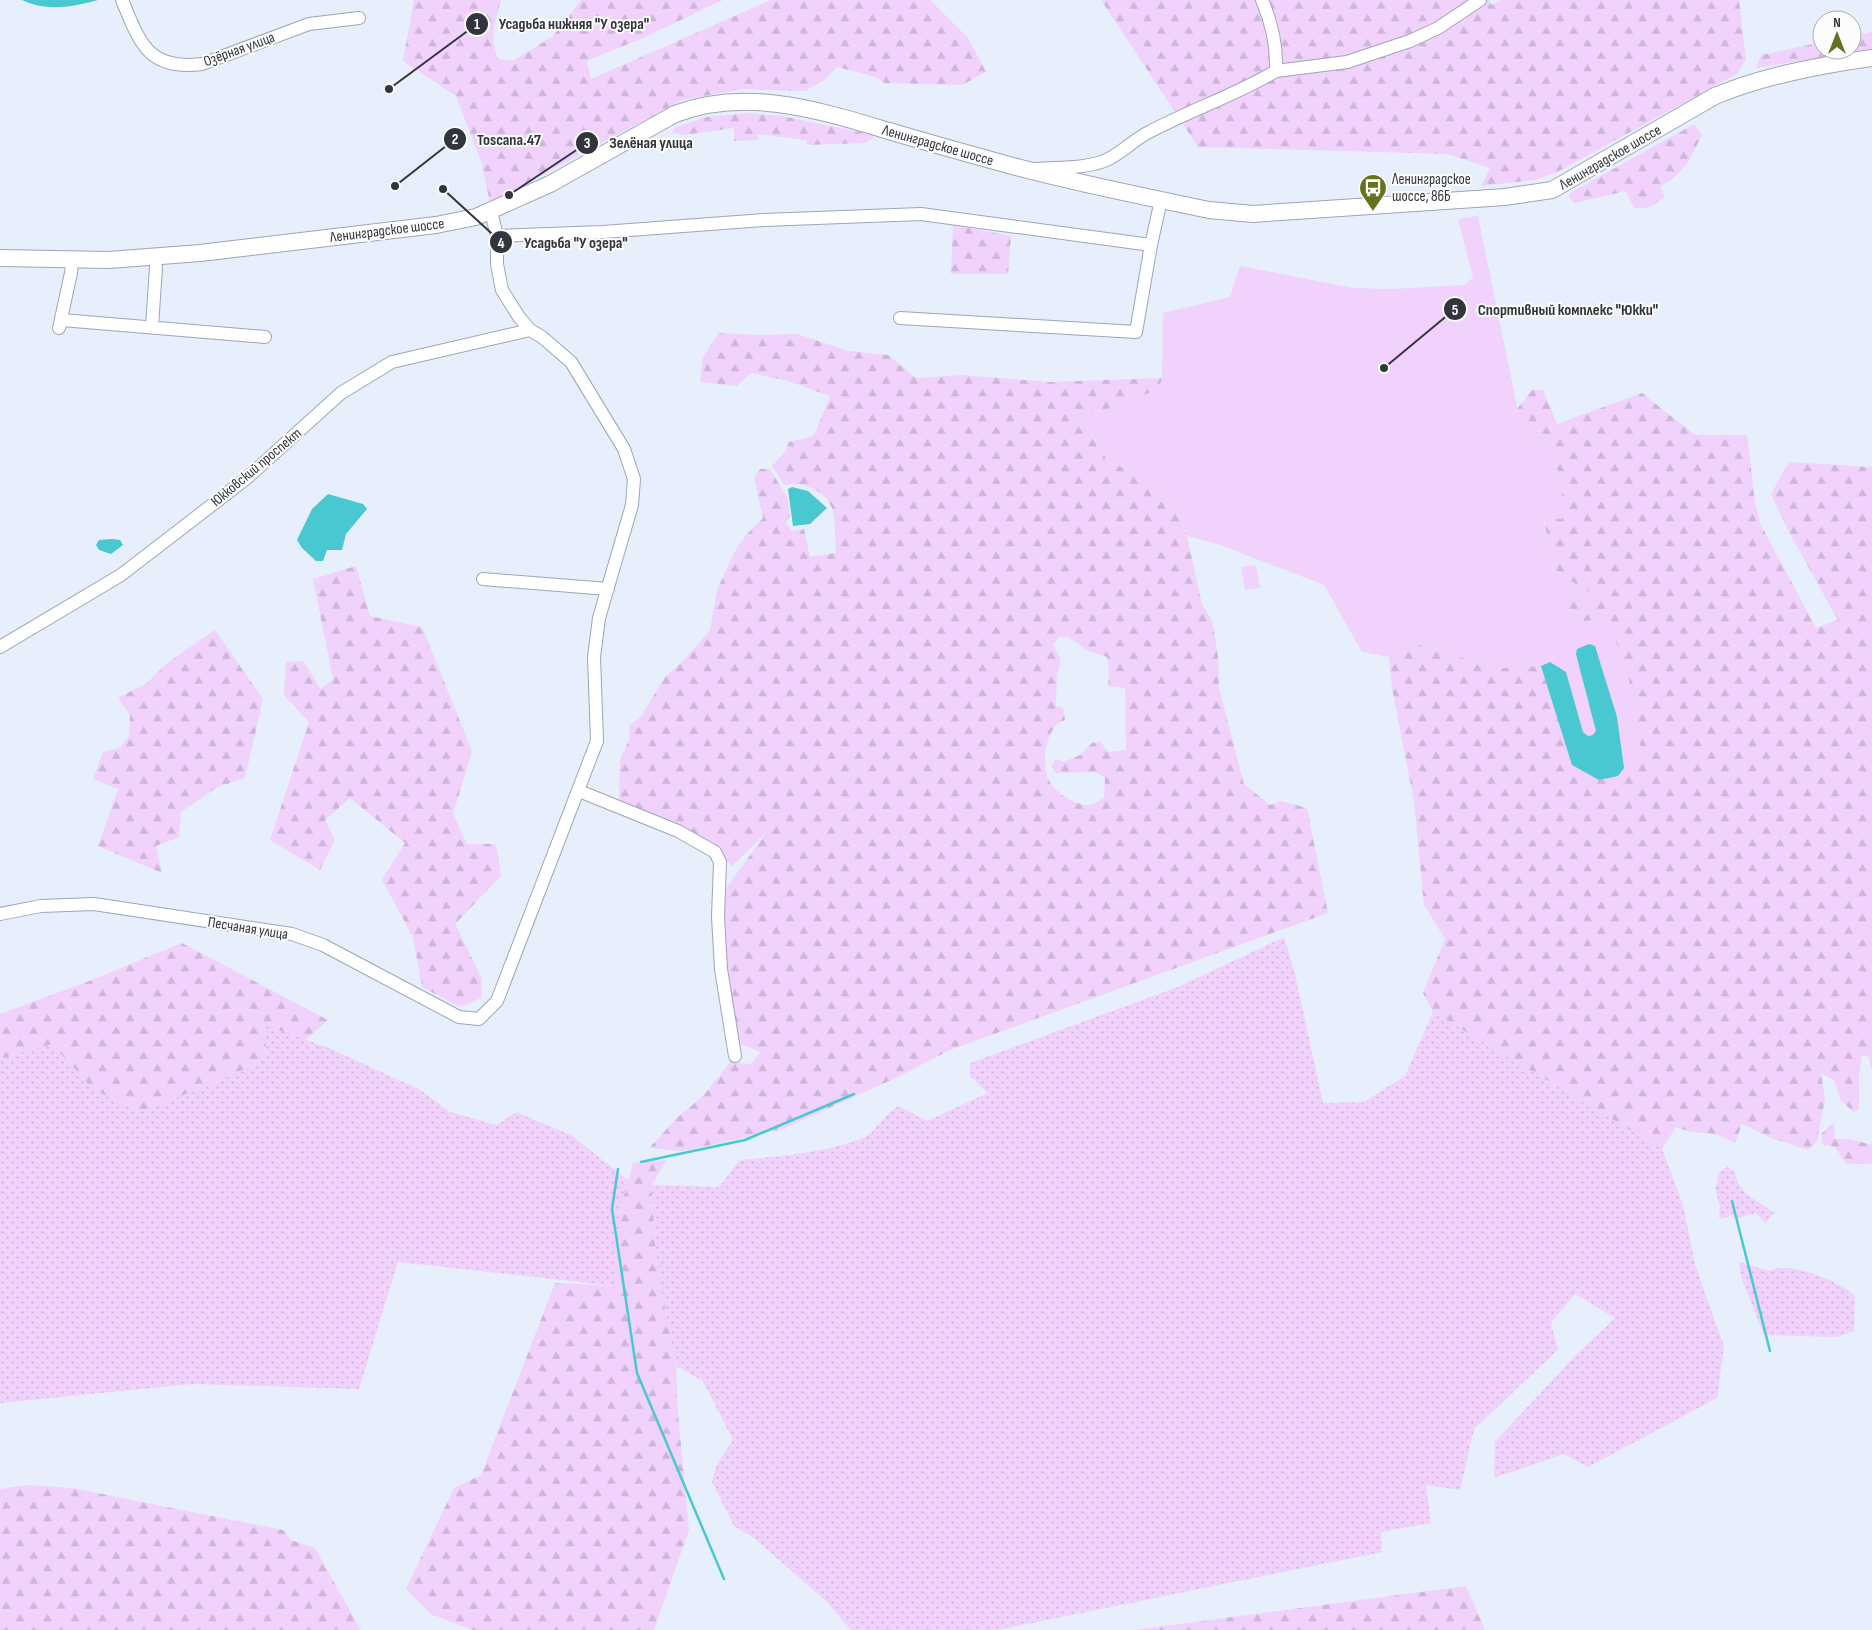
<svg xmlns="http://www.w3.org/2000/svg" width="1872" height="1630" viewBox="0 0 1872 1630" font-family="'Sofia Sans Condensed',sans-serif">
<defs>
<pattern id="grass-dots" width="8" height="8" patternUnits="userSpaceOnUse" patternTransform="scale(1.25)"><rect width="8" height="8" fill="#f0d2fc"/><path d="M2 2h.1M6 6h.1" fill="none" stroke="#ceb5d9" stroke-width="1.8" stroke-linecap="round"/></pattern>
<pattern id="forest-firs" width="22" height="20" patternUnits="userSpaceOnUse" patternTransform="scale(1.25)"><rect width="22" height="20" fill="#f0d2fc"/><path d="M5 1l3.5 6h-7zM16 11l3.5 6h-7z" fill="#ceb5d9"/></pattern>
</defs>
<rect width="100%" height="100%" fill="#e7effc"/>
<path fill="url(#grass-dots)" d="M1284,937L1295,974L1323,1103L1364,1102L1405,1076L1433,1012L1662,1149L1683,1205L1695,1264L1724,1347L1717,1398L1588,1467L1564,1454L1494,1478L1495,1442L1576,1355L1615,1318L1575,1294L1551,1323L1558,1350L1474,1429L1460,1490L1426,1485L1431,1523L1381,1532L1382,1552L997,1630H851L826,1601L754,1538L734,1526L712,1482L716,1466L733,1440L703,1381L676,1366L657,1265L651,1185L719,1187L740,1160C780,1156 828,1153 865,1137C876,1132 884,1114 899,1106L927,1121L988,1093L970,1076V1063L1178,987Z
M264,1024L331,1049L419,1089L450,1112L497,1125L516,1112L571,1135L629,1181L621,1207L616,1286L398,1262L359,1389L192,1384L0,1403V1059L52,1043L93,1089L139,1112L222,1080L267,1058Z
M1728,1167L1735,1172C1738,1195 1758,1200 1774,1213L1765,1223L1756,1213L1735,1219L1732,1215L1723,1219L1719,1218L1720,1206L1715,1189L1720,1171Z
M1739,1262L1769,1271C1788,1260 1840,1281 1855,1296L1854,1331L1836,1337L1764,1335L1741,1277Z"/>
<path fill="url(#forest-firs)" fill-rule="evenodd" d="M414,0H501C495,22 489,36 498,59L513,61L553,36L581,0H723L643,38L587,61L591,79L771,0H930L968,38L986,72L962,85L884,83L876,77L837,67L823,81L805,91L742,89L682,100L490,203L481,161L456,96L403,61Z
M1101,0H1488L1492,5L1500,0H1739L1746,60L1737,74L1557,172L1536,180L1481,186L1490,168L1448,154L1198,147Z
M1872,32V49L1756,68L1761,55L1822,42V50H1852V36Z
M747,113L782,116L874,135L873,138L865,143L807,145V140L758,134V140L734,141V128L684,135L672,133L674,128L706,117Z
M1694,124L1702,135C1689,161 1686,171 1660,187L1665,198L1647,208H1634L1626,191L1575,203L1569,198L1570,193Z
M953,225L1011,236L1008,274H951Z
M719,333L760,335L797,334L849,351L888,355L916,378L962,375L1050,382L1162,378L1159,389L1082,420L1109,463L1133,470L1169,489L1187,536L1202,604L1212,620L1218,655L1219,688L1244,784L1270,805L1281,801L1307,808L1328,913L950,1050L898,1077L783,1129L682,1151L649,1148L679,1116L704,1095L730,1062L751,1064L761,1052L740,1044L726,991L719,898L766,833L732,866L710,844L619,808L620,759L630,738L629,726L641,717L664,678L684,660L710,630L717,590L733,555L745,536L763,518L754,478L760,469H770L787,497L790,516L785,522L792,531L804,529L810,557L836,553C835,541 836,516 831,506C824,489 800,481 784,485L772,466L785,452L789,442L814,436L830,396L788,381L751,373L737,386L700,382L703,357ZM1060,637H1069L1086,650L1107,657L1109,670L1108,686L1125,688L1126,750L1108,752L1100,741L1092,743L1080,755L1064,762L1056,759L1051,766L1056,773L1096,772L1105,778L1104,798C1100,800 1095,804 1090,805C1074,806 1051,791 1047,775C1042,758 1046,726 1065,720L1063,708L1056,706L1057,676L1061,660L1053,644Z
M1532,390H1543L1557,424L1642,393L1695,435H1747L1755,503L1761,525L1816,628L1838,620L1789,532L1771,494L1789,462L1872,467V1071L1869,1057L1862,1055L1859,1072V1109L1854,1112L1841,1101L1834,1080L1821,1073L1825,1099L1817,1141L1808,1150L1774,1139L1742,1124L1735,1143L1716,1134L1691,1132L1676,1127L1662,1149L1433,1012L1423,993L1445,939L1424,905L1414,802L1392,688L1389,657L1410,642L1496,668L1541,666L1572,765L1593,620L1569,623L1565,605L1566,596L1597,597L1561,575L1553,567L1543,515L1562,519V488L1550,441L1528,438L1522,432L1517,409Z
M356,566L370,616L422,627L472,751L453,814L467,844H496L501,876L455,924L482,979L481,998L460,1007L422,987L413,937L382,880L405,843L350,798L325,820L335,840L320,870L270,840L309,722L284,695L286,662L303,661L321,689L333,679L313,579Z
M215,630L263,699L245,778L218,787L181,812L179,837L156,846L162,873L98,846L118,789L93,779L103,752L120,748L129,736L130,715L118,698L147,683L167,663Z
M182,943L328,1020L306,1040L264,1025L267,1058L222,1080L139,1112L93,1089L52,1044L0,1059V1014L84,983Z
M1834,1122L1835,1139H1850L1872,1145V1164H1846L1835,1147L1823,1145L1821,1134Z
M667,1160L651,1186L657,1265L676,1366L678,1414L689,1530L654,1630H472L431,1614L406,1589L454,1488L481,1475L555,1283L616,1286L621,1207L633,1163Z
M28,1485L72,1488L283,1530L291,1540L315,1548L361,1630H0V1489Z
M1466,1586L1485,1630H1134Z"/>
<path fill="#f0d2fc" d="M1478,216L1522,431L1528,438L1550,441L1562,488V519L1543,516L1553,567L1561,575L1598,598L1566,596L1565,605L1569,623L1593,620L1612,630L1628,674L1643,762L1624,768L1618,776L1599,780L1572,765L1541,666L1496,668L1410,642L1389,657L1362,652L1324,585L1218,544L1187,536L1169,489L1133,470L1109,463L1082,419L1159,389L1162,378L1163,313L1230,297L1240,266L1353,288L1392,289L1465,285L1473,277L1458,219Z
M1256,565L1260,588L1245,590L1241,567Z"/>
<path fill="#4ac8d2" d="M22,0H98C73,7 46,12 22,0Z
M792,487L808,491L827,508L810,524L793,526L788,489Z
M328,494L363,504L367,509L346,534L342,550H327L323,561H316L302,548L297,540L312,509Z
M113,539L120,540L123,545L111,554L99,550L96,545L99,540Z
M1589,644L1595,646L1617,717L1624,768L1618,776L1599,780L1572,765L1541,666L1550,662L1566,672L1583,732L1588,736L1593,735L1596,731L1576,654L1577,649Z"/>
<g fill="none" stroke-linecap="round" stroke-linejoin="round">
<path stroke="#4ac8d2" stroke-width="2.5" d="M641,1162L745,1140L854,1094
M618,1169L612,1209L637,1373L724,1579
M1732,1201L1770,1351"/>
<defs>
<path id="minor" d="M122,0C140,43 148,71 202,64L309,24L359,18
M1276,71L1347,62L1410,41L1438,28L1480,0
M1036,169C1058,167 1082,169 1104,161C1120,155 1133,140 1149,132C1191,110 1235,95 1276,71C1277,46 1272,23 1262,0
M497,236L603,232L764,220L921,214L1151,245L1161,200
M900,318L1136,332L1151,245
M62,320L265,337
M152,327L156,267
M59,328L71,273L72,261
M483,579L608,589
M0,647L121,575L247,478L341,393L392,362L530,330
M579,791L678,831L715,852L720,862L718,917L721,969L735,1056
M0,914L41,906L94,904L292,934L323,945L459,1017L479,1019L497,1001L597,741L594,657L599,618L632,505L634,479L624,449L571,362L542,337L530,330L519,317L502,290L497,264V236L491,212"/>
<path id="major" d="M0,258L109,260L200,253L436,225L476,217L550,184L675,114C747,87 818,110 889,131C929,143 969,154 1009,165C1075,183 1142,196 1209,210L1253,214L1505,197L1552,190L1715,96C1766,75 1818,66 1872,58"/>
</defs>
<use href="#minor" stroke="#9da6b5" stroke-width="14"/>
<use href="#major" stroke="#9da6b5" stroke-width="18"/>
<use href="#minor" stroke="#fff" stroke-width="12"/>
<use href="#major" stroke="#fff" stroke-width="16"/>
</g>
<defs>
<symbol id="bus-pin" viewBox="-11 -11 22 30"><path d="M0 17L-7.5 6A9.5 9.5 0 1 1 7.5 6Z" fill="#66721d" stroke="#fcfcfc"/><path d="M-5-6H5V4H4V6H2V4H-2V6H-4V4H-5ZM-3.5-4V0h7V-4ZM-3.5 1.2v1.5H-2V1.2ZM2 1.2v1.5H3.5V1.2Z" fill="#fff"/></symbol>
</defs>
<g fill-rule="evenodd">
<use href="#bus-pin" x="1357" y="172" width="32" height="43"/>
</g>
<g text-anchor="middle" stroke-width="4" stroke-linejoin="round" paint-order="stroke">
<g font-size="15" fill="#32363c" stroke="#fcfcfc">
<text transform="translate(239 49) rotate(-20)" y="5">Озёрная улица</text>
<text transform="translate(938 145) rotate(16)" y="5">Ленинградское шоссе</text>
<text transform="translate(1610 157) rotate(-30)" y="5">Ленинградское шоссе</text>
<text transform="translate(387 230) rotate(-7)" y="5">Ленинградское шоссе</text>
<text transform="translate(256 467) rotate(-40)" y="5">Юкковский проспект</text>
<text transform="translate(248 928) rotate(9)" y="5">Песчаная улица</text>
</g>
<g font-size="15" fill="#32363c" stroke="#fcfcfc" text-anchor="start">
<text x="1392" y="184">Ленинградское<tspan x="1392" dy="17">шоссе, 86Б</tspan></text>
</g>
</g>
<path fill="none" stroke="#32363c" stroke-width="2" d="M389 89L477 24M395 186L455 139M509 195L587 143M443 189L501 242M1384 368L1455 309"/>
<g fill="#32363c" stroke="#fcfcfc" stroke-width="2">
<circle cx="389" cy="89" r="5"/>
<circle cx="395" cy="186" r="5"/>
<circle cx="509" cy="195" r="5"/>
<circle cx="443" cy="189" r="5"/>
<circle cx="1384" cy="368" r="5"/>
<circle cx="477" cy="24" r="12"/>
<circle cx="455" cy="139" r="12"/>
<circle cx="587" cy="143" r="12"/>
<circle cx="501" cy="242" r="12"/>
<circle cx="1455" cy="309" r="12"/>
</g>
<g font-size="15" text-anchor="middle" font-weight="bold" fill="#fff">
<text x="477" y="29">1</text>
<text x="455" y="144">2</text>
<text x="587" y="148">3</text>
<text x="501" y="248">4</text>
<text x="1455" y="315">5</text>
</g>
<g font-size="16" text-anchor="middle" font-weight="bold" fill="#32363c" stroke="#fcfcfc" stroke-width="4" stroke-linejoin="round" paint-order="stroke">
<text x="574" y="29">Усадьба нижняя "У озера"</text>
<text x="509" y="145">Toscana.47</text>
<text x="651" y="148">Зелёная улица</text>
<text x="576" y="248">Усадьба "У озера"</text>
<text x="1568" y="315">Спортивный комплекс "Юкки"</text>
</g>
<g transform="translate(1837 35)"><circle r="24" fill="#fcfcfc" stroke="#abadaf"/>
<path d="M0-4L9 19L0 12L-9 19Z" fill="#66721d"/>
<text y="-8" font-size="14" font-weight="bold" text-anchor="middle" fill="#32363c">N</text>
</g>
</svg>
